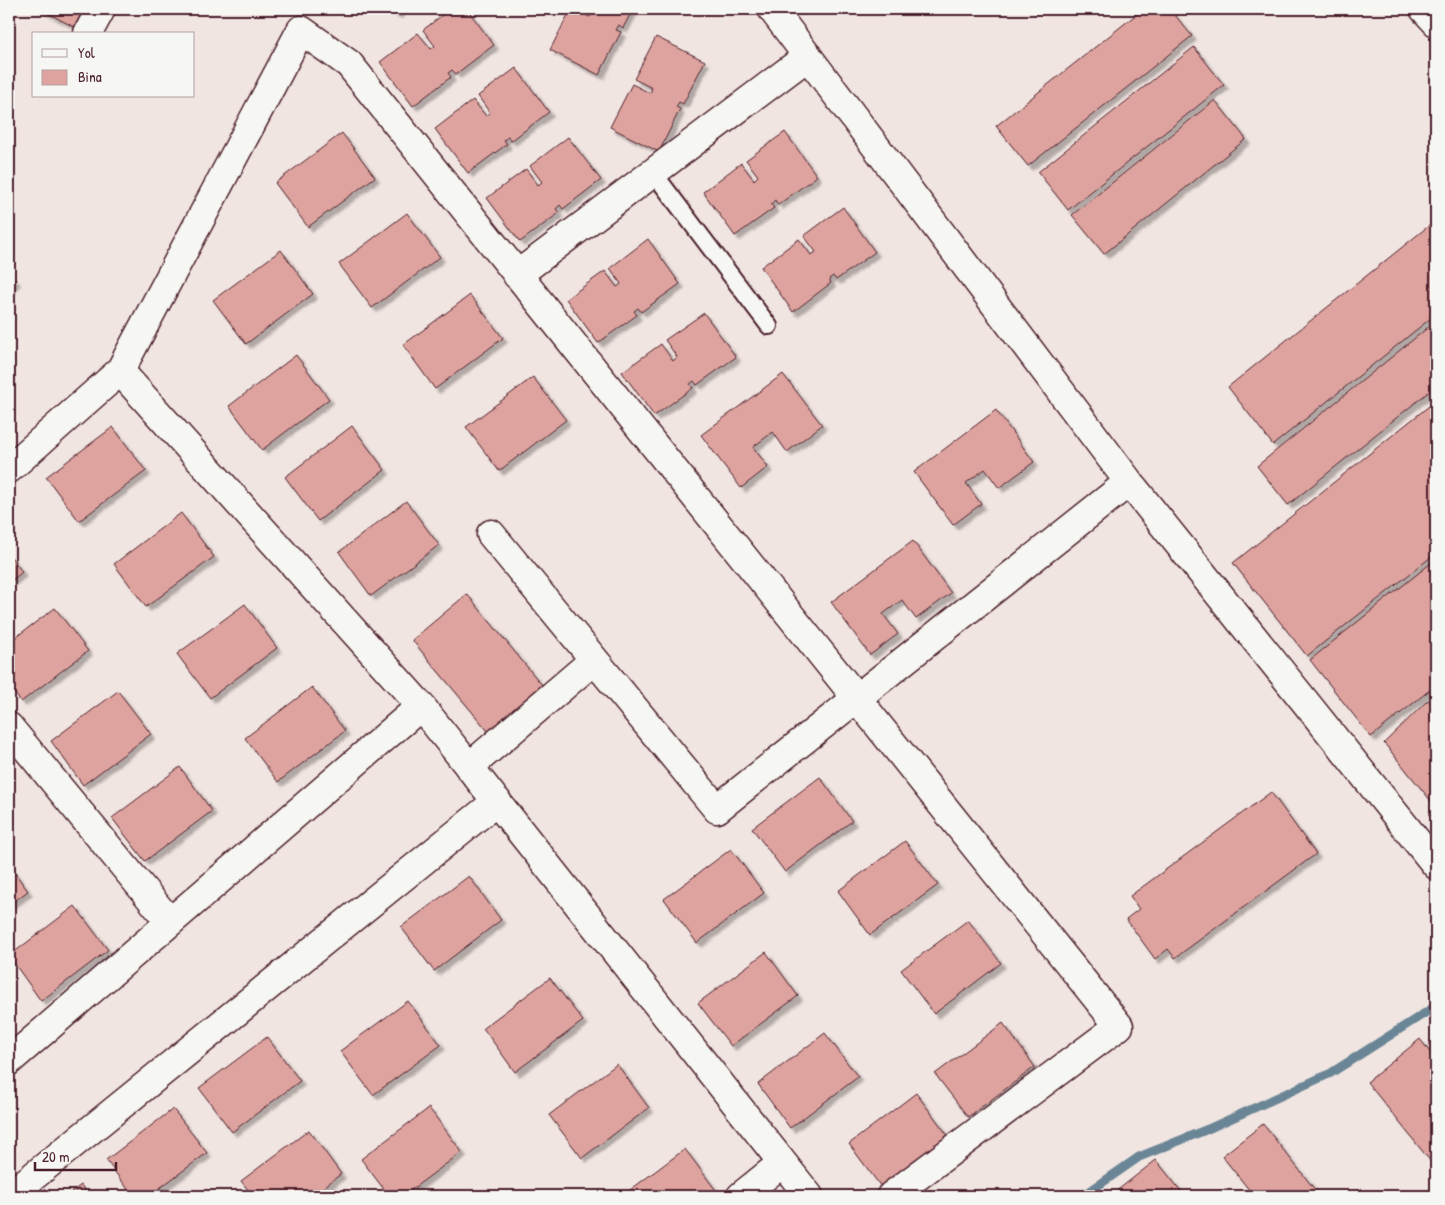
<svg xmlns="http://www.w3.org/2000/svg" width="1445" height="1205" viewBox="0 0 1445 1205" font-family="'Patrick Hand',sans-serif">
<defs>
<filter id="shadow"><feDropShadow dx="4.5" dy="4.5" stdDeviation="1" flood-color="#0004"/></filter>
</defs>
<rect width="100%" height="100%" fill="#f1e5e1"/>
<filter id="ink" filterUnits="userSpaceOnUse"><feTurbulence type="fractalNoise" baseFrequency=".02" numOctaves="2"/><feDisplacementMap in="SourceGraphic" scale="10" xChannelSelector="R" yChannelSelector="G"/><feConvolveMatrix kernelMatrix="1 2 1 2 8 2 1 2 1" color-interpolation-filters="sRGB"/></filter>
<g filter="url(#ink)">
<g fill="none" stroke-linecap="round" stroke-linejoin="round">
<path stroke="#6a8696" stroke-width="9" d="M1083,1196L1139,1157L1208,1129L1331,1073L1436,1006"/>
</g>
<path fill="#dea39e" stroke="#4a1f2b" filter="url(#shadow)" d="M40,9H84L74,27Z
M386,9H400L398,14Z
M450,9H467L494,45L456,74L452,70L448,73L451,77L413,106L380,62L418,33L431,49L435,46L423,30Z
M571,9L590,17L592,12L586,9H633L623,28L619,25L616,30L621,32L599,75L550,50Z
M1143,9H1170L1192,36L1028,166L996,126Z
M656,37L705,61L683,104L679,102L676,107L680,109L659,152L610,127L632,84L650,93L652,88L634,79Z
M1194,47L1224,85L1068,210L1038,172Z
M516,68L549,112L511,141L508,137L504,140L507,144L468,173L435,129L473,100L486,116L490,113L478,96Z
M1215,100L1246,139L1104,254L1072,215Z
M785,132L817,176L778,205L775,200L771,204L774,208L735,236L703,192L741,163L754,180L758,176L746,160Z
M342,133L375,177L308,227L275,183Z
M568,137L601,180L563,209L560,205L556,209L559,213L520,242L487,198L526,169L538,185L542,182L530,166Z
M843,207L875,252L836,280L833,276L829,279L831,283L793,312L761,267L799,239L811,255L816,252L804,236Z
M407,213L440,257L372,308L339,264Z
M1436,220V314L1273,445L1228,387Z
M648,239L680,284L641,312L638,308L634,311L637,315L598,343L566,299L605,271L617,287L621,284L610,268Z
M281,250L313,294L246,344L213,300Z
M9,275L16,280L9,290Z
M470,295L503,338L435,389L403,345Z
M704,313L736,357L697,385L694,381L690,384L693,388L654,416L622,372L661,344L673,361L677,357L665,340Z
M1436,321V386L1288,505L1257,466Z
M296,355L329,399L262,450L229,406Z
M783,374L822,425L787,452L773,432L753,447L768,467L741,488L701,435Z
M533,377L566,420L499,471L466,427Z
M1429,406L1436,415V553L1307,656L1233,563Z
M996,410L1034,462L999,488L985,469L966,483L981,504L953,525L914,472Z
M352,426L385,470L318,521L285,477Z
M113,427L146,471L79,521L46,477Z
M406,501L439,545L371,596L339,552Z
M181,513L214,557L146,607L114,564Z
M913,541L951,593L916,619L902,600L883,614L898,634L870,655L831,602Z
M9,554L22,572L9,583Z
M1436,559V685L1371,737L1310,660Z
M467,594L542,685L488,731L412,640Z
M245,604L277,648L210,698L177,654Z
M55,608L88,651L21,702L9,686V642Z
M312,687L345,731L278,782L245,738Z
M118,691L151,734L83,785L51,741Z
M1428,700L1436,708V807L1384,743Z
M180,767L212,811L145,861L112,818Z
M820,777L852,821L785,872L752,828Z
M1271,792L1316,854L1175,958L1168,949L1155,959L1126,919L1139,909L1130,896Z
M905,841L938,885L870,935L838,891Z
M731,849L764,893L697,943L664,899Z
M9,865L28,891L9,905Z
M469,876L501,920L434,971L401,927Z
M75,906L108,950L41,1001L9,956Z
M968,920L1001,963L934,1014L901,970Z
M766,952L798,996L731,1046L698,1003Z
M550,978L583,1021L515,1072L483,1028Z
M408,1001L441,1045L373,1095L340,1051Z
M1003,1023L1035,1067L968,1117L935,1074Z
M825,1033L858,1077L790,1128L758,1084Z
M267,1037L300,1081L232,1132L199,1088Z
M1420,1039L1436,1060V1168L1367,1082Z
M617,1064L649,1108L582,1158L549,1115Z
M916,1093L949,1137L882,1188L849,1144Z
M429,1108L462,1152L403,1196H389L361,1159Z
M173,1109L207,1153L149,1196H133L106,1160Z
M1263,1124L1320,1196H1254L1222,1156Z
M309,1130L341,1174L312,1196H253L241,1181Z
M685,1149L718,1193L713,1196H622Z
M1156,1160L1185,1196H1110Z
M81,1185L89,1196H66Z"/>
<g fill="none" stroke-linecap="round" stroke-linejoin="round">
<defs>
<path id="service" d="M653,172L769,326"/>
<path id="minor" d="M772,9L1129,482L1436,865
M1424,9L1436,22
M88,33L101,9
M517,275L808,56
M120,371L421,706L809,1196
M9,469L120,371L301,30L349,64L1119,1026L891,1196
M491,534L717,809L1129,482
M9,727L170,922
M469,767L594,660
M9,1061L421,706
M9,1196L497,801
M741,1196L782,1163"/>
</defs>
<use href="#service" stroke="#4a1f2b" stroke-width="20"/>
<use href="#minor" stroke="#4a1f2b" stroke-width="31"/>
<use href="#service" stroke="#f6f6f2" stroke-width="16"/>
<use href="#minor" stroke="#f6f6f2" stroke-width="28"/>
</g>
</g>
<rect width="1445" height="1205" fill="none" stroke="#f6f6f2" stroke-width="30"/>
<rect x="15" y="15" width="1415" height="1175" fill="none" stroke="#4a1f2b" stroke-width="2" filter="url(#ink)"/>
<rect x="32" y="32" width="162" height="65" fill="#f6f6f2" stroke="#b1a0a2"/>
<rect x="42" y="49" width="25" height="8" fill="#f6f6f2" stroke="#b1a0a2"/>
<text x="78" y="58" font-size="15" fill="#4a1f2b">Yol</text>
<rect x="42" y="70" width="25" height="15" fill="#dea39e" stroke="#b1a0a2"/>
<text x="78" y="82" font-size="15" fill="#4a1f2b">Bina</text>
<path d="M35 1162v8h81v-8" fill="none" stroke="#4a1f2b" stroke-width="2.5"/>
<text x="42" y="1162" font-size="15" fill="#4a1f2b" stroke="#f6f6f2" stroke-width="4" paint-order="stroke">20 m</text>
</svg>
